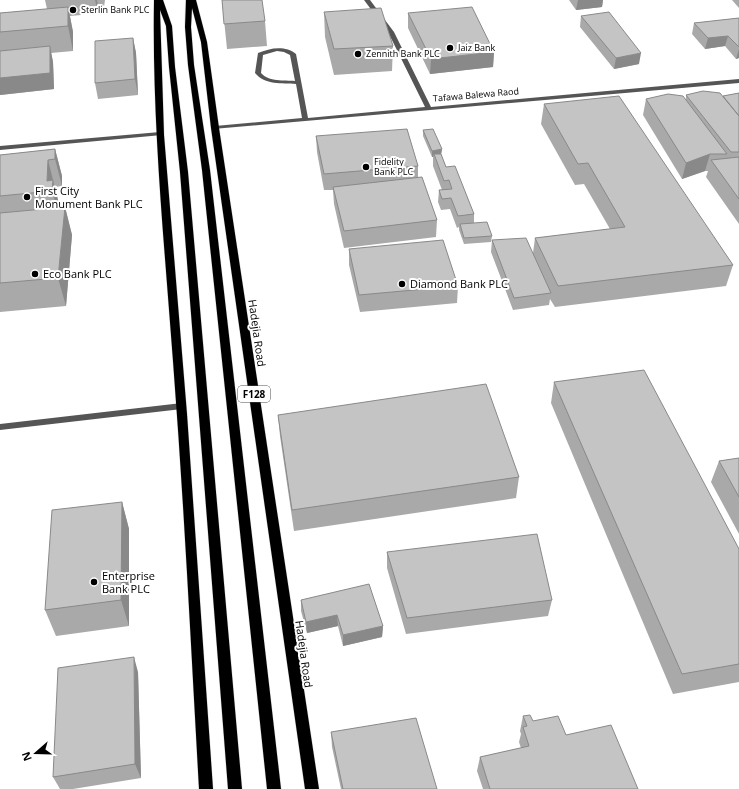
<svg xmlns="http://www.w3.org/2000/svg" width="739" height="789" viewBox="0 0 739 789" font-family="'Open Sans',sans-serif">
<rect width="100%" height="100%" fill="#fff"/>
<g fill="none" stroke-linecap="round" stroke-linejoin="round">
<defs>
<path id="primary" d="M154,0H163L172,26L175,67L188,172L242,789H228L180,172L169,67L166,26L160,10L164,135L187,414L213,789H199C191,646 184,503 173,361C164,240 152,121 154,0Z
M186,0H196L207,42L219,128L319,789H305L211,128L201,42L192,8L191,27L194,65L210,170L281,789H267L202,170L188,65L185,27Z"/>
</defs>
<use href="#primary" stroke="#dbdbdb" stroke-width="1"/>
<path fill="#555" fill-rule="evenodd" d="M364,0H370L394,32L431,107L739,79V83L213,129V127L215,126L302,118L296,84C282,83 265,85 255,73L258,53C270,48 285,45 296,54L308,118L425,107L388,32ZM277,51L284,52L290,55L295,81C284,80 269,82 261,73L263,55Z
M160,132L162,133V135L0,150V146Z
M182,403L186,406L182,409L0,430V424Z"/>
<use href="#primary" fill="#000" fill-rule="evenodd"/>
</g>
<path fill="#a9a9a9" d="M45,0H105L104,7H98V12L81,13V15L70,16L73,32V51L51,53L53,62L54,89L0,95V13L47,9Z
M222,0L265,21L267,46L227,49Z
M569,0H607H603L602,7L576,10Z
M732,0H739V8Z
M324,12L393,46L392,71L334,75L325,37Z
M408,13L494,52L493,67L430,74L408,28Z
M581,16L639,64L614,69L580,27Z
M739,18V58L736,59L725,46L705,49L692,34L694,23Z
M133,38L136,53L138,95L98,99L95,83Z
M739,93V224L706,177L708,171H705L682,179L643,115L646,99H686V95L723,96Z
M544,104L733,265L726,286L555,307L550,299L549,305L513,310L491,252L492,240L533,253L535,238L610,229L584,184L575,185L541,124Z
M423,130L442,149L441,154L446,167L474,214V223L492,236L491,242L464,244L459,230V227L457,228L450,209L441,210L438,202L439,190H442L433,166V157H432L423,136Z
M316,136L418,166V177L437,220L436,237L344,248L334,204L333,190H324L317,152Z
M55,149L62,176V186L55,187V188L60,208L65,207L72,235L66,306L0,312V155Z
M349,249L458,286L457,303L360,312L349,265Z
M554,382L739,549V682L673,694L551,403Z
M278,415L519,477L516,498L294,531L280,436Z
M739,458V534L711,482L719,461Z
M122,502L129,529V626L56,636L45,610Z
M387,552L552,600L548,616L406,634L387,568Z
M301,600L383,626L382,637L343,646L338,626L307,633L301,611Z
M138,672L141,778L73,789H60L53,777Z
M523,716L533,721L566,735L638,789H483L477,771L480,757L521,748L519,742L521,734L520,731Z
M331,732L437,789H341L332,747Z"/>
<path fill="#898989" d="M95,0H97L98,7V12Z
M578,0H607H603L602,7L576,10Z
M68,7L73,32V51L68,26Z
M728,36L725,46L705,49L708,38Z
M133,38L136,53L138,95L135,79Z
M50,46L53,62L54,89L0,95V78Z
M739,49V58L736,59Z
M494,52L493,67L430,74L431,59Z
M641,53L639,64L614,69L616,58Z
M55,149L62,176V186L55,159Z
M442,149L441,155L434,154L433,157H432V151Z
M710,154L705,171L682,179L686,163Z
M48,160L60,208V218L52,191L47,181Z
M65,207L72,235L66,306L58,278Z
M122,502L129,529V626L121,600Z
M337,615L338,626L307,633L306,622Z
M383,626L382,637L343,646V635Z
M134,657L138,672L141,778L135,764Z"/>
<path fill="#c4c4c4" stroke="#898989" d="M222,0H262L265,21L224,24Z
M68,7V26L0,32V13Z
M472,7L494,52L431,59L408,13Z
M381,8L393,46L334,49L324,12Z
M609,12L641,53L616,58L581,16Z
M739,18V47L728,36L708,38L694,23Z
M133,38L135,79L95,83V41Z
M50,46V73L0,78V51Z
M703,91L720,93L739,116V152H731L686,95Z
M739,93V116L723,96Z
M668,94L683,96L727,154H710L686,163L646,99Z
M619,96L733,265L558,286L535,238L625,227L588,163L578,164L544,104Z
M407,129L418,166L324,174L316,136Z
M433,129L442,149L432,151L423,130Z
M55,149V159L48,160L47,181L53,180L52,191L0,196V155Z
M434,154H441L446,167L455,166L474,214L458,216L451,198L442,199L439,190L452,189L449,180L444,181Z
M739,157V199L711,160Z
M422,177L437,220L344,231L333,187Z
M65,207L58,278L0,283V213Z
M487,222L492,236L464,238L460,224Z
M526,238L551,293L514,298L492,240Z
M443,240L458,286L359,295L349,249Z
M644,370L739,549V664L682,674L554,382Z
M486,384L519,477L292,510L278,415Z
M739,458V497L719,461Z
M122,502L121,600L45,610L52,510Z
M537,534L552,600L407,618L387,552Z
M369,584L383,626L343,635L337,615L306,622L301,600Z
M134,657L135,764L53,777L58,668Z
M530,715L533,721L558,716L566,735L611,725L638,789H490L480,757L529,746L523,727L527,726L523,716Z
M416,718L437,789H343L331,732Z"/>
<g fill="#000" stroke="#fff" stroke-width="1.5">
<circle cx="73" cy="10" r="4"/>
<circle cx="450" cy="48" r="4"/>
<circle cx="358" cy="54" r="4"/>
<circle cx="366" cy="167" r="4"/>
<circle cx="27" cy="197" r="4"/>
<circle cx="35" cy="274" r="4"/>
<circle cx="402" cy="284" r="4"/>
<circle cx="94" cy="582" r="4"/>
</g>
<g text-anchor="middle" stroke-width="4" stroke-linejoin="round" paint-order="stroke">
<g font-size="9" fill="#000" stroke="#fff" text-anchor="start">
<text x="81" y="13">Sterlin Bank PLC</text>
<text x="458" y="51">Jaiz Bank</text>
<text x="366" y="57">Zennith Bank PLC</text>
<text x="374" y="165">Fidelity<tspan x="374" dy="10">Bank PLC</tspan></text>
</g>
<g font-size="9" fill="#000" stroke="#fff">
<text transform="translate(476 95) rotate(-5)" y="3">Tafawa Balewa Raod</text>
</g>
<rect fill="#fff" stroke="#4c4c4c" stroke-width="1" x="238" y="386" width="32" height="16" rx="3"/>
<g font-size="10" font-weight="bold" fill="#000">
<text x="254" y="398">F128</text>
</g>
<g font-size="11" fill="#000" stroke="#fff" text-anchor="start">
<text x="35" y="195">First City<tspan x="35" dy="13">Monument Bank PLC</tspan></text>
<text x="43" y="278">Eco Bank PLC</text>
<text x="410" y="288">Diamond Bank PLC</text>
<text x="102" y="580">Enterprise<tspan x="102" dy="13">Bank PLC</tspan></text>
</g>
<g font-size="11" fill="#000" stroke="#fff">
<text transform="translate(257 333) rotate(82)" y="4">Hadejia Road</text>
<text transform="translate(304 654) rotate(82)" y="4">Hadejia Road</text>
</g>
</g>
<g transform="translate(36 753) rotate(250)" stroke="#ffffff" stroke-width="3" paint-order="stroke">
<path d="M0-3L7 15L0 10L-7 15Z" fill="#000000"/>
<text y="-6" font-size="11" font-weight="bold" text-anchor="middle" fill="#000000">N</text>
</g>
</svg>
